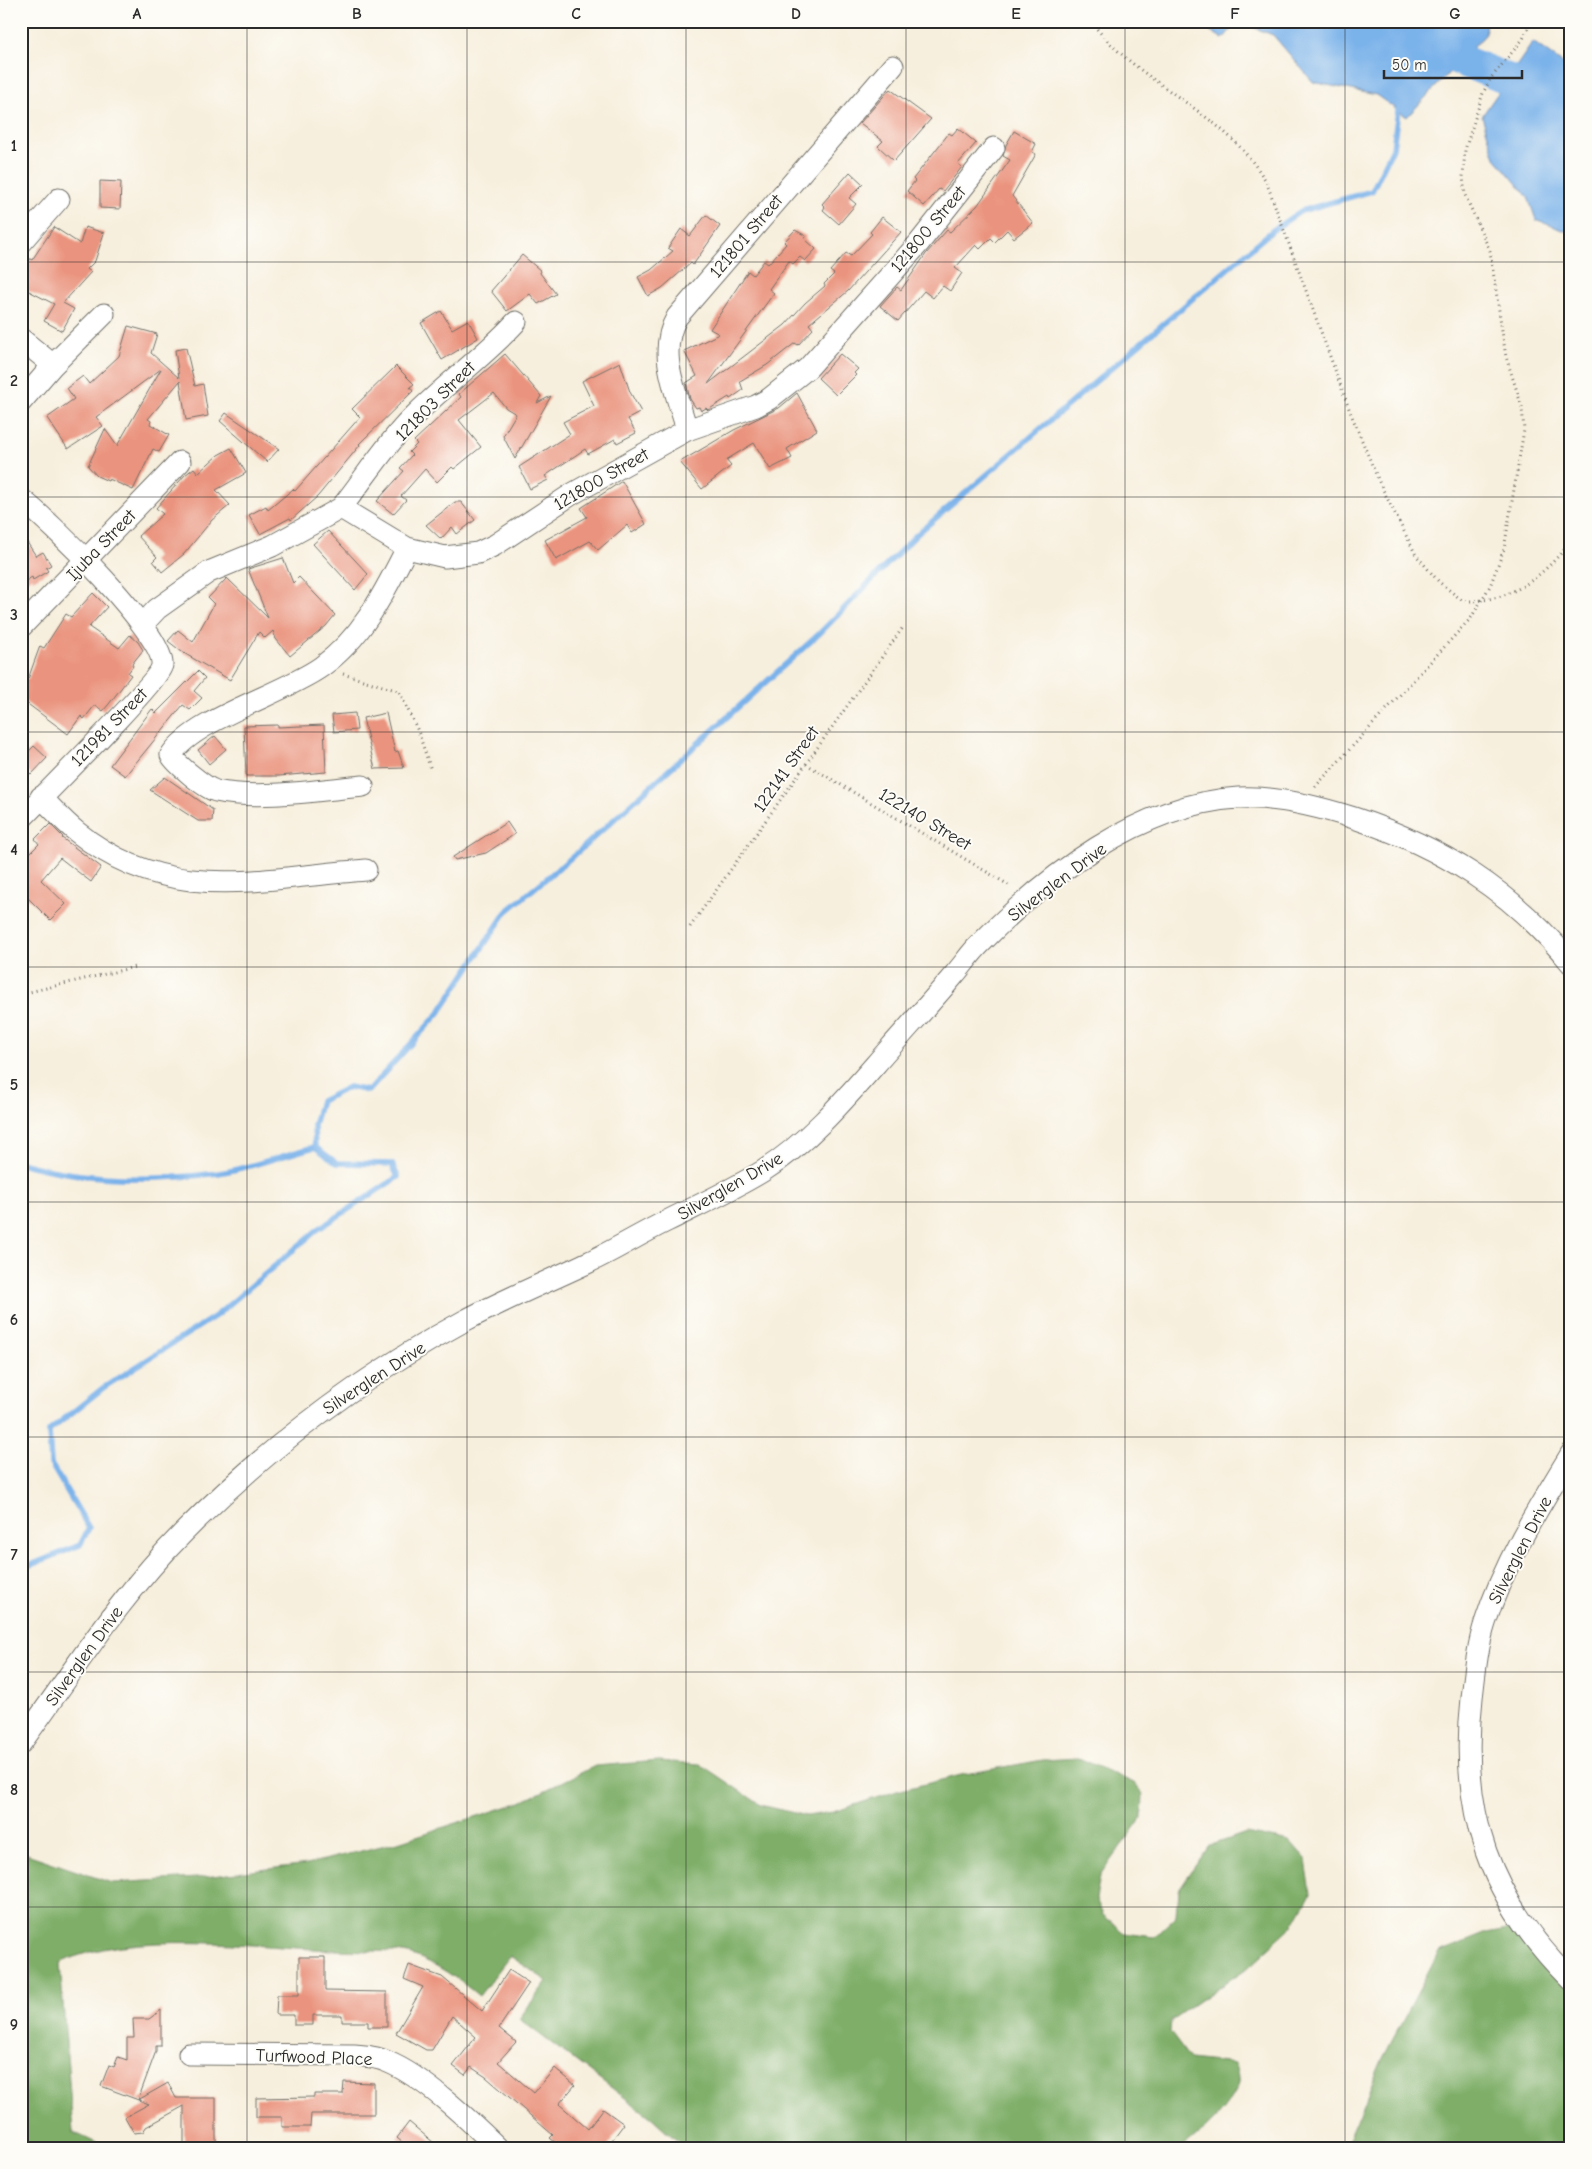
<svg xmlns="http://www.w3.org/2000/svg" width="1592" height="2169" viewBox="0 0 1592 2169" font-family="'Comic Neue',sans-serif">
<rect width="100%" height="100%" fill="#fdfcf7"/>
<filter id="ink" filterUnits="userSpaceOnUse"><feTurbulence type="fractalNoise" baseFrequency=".02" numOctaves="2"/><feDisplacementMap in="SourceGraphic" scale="10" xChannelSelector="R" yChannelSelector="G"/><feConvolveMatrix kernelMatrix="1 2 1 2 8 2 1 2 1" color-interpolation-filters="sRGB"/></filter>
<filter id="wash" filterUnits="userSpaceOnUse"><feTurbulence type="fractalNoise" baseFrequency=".0096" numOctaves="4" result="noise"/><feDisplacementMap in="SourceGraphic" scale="20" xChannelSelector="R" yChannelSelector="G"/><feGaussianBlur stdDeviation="1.12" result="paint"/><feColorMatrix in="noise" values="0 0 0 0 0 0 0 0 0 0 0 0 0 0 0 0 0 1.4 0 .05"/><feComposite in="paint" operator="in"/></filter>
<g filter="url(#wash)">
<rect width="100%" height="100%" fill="#f7efdd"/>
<path fill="#7eae68" stroke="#546c4a" d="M1079,1758L1134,1783L1143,1794L1142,1817L1100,1875L1096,1899L1103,1915L1125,1933L1154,1937L1177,1915L1179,1889L1209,1846L1246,1833L1290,1842L1306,1860L1311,1893L1292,1927L1250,1966L1171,2020L1170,2032L1190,2059L1235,2064C1236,2069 1239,2078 1238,2083C1234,2104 1199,2136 1182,2148H685L652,2118L519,2019L547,1981L510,1956L479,1996C458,1979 438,1964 412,1955C396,1950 351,1951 332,1950C256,1947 128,1929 60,1963L73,2132L107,2148H21V1852L112,1883L197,1878L307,1864L398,1842L521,1802L595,1766L659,1761L700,1764L761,1805L807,1816L833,1812L897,1791L965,1774L1043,1760Z
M1524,1926L1571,1982V2148H1345L1383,2058L1439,1952L1487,1933Z"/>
<path fill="#7ab2ea" stroke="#526e8a" d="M1195,21H1238L1223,39Z
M1250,21H1485L1486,34L1407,117L1376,95L1313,82L1273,35L1252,27Z
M1533,42L1571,69V233L1536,220L1528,197L1495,158L1482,116Z"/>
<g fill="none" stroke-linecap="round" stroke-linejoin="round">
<path stroke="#7ab2ea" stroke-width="5.5" d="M21,1163C83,1181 155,1181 219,1173C251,1168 283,1155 315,1147
M21,1569L80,1545L89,1528L51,1464L49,1431L103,1388L217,1315L317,1230L398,1177L392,1164L337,1163L315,1147L314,1125L321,1101L349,1087L368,1091L439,1013L506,912L578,852L819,634L915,536L1273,230L1301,211L1372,191L1393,148L1399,103"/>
<path stroke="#7ab2ea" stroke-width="32" d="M1378,21L1399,35L1512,81L1571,158"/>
</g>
<g id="blocks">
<path fill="#ea947f" d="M890,89L931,119L894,161L878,146L883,141L860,123Z
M958,128L976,143L958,164L962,167L943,191L939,189L924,206L907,191L915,181L913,179L949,133L952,135Z
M1014,131L1036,144L1032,152L1036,154L1012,196L1033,223L1014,238L1007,230L995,242L991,238L980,249L976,245L955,268L962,273L950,291L943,286L933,298L924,291L898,321L880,306L897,287L901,290L926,254L947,230L950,232L977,206L1010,160L1003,156L1006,145Z
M850,172L863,184L849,198L856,204L839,224L823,210L825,207L822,204Z
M100,181L121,182L120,209L100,208Z
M706,215L720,226L693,265L691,263L662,288L648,296L638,277L651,270L673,251L668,248L681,229L690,236Z
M882,217L901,232L848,291L809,324L813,329L798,345L795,343L767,365L740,381L743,390L730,399L729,397L708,410L706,408L701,411L699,407L696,408L690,399L686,383L697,376L684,351L719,334L710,329L748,271L753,275L764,261L768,264L786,244L784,242L795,230L806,236L805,239L816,249L805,261L800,257L793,264L789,261L769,289L774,293L708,384L785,325L805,303L825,286L824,284L834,274L830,271L846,253L851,256L872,234L870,232Z
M54,227L80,244L85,227L104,233L95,261L87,269L91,272L63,303L74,309L62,331L44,321L54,304L21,287V254L32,260Z
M522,255L541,271L540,273L556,294L538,304L530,294L507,311L491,291Z
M441,311L452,329L468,320L478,338L442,360L421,323Z
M128,326L157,334L151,353L179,378L175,350L186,348L195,386L203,384L208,416L186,420L180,381L148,419L151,421L150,424L169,435L159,452L153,449L133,490L109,479L108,481L97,476L88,466L105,429L117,446L161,369L96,417L103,426L68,449L47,418L74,399L67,388L83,376L89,384L119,356Z
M505,354L541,396L537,403L551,396L515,459L503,436L516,414L506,408L494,393L459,420L481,447L454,469L452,467L437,482L425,469L401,496L406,500L393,514L377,501L404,471L400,468L412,455L409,452L417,444L414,441L461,397L459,394Z
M840,354L858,369L854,373L856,375L836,395L818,378Z
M620,362L630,392L641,412L628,419L636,433L617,443L615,439L588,454L585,449L545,476L548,480L530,489L519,467L570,434L563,422L594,406L582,381Z
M396,366L414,384L410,387L413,391L359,444L360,445L318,496L291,520L290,518L260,534L249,515L266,506L268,510L293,489L295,491L360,417L352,409Z
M797,393L817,430L787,449L792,458L770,469L754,443L726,460L731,466L702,489L680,462L734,430L779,408Z
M226,413L279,449L267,462L220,421Z
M231,448L246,473L216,490L230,505L212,520L184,554L162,572L153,561L157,557L138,536L163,514L156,508L185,475L194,468L198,473L218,455Z
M622,481L646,524L632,533L627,525L598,550L590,541L556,560L545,540L587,517L581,508Z
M455,502H461L475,520L457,534L452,527L441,539L426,525Z
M328,531L368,574L355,590L313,544Z
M21,533L36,556L43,552L51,565L46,568L48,571L33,580L32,577L21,584Z
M283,558L293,583L299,577L335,615L326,626L290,656L276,639L273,631L265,638L259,632L230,680L182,652L168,641L178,630L193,642L214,604L208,598L227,578L268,618L248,569Z
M93,593L107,607L89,627L119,648L130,635L138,642L143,650L132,664L133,666L128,673L131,675L109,704L103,711L95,705L84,719L81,716L68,734L21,699V675L28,679L40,646L44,648L66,614L71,617Z
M198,671L205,678L194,691L202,698L190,710L183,705L125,776L110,765L152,709L156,713Z
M355,713L357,730L334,732L332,715Z
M386,713L395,752L398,751L404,768L375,769L363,718Z
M278,725V727L324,725L326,772L279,776H246L244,726Z
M215,736L226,749L209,764L198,750Z
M34,746L47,758L31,775L21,766V759Z
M165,777L213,810L212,821H198L150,790Z
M507,822L515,834L486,853L455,860L453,857Z
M50,824L63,837L62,838L101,867L91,882L60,858L41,880L66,904L50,920L21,891V862L39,844L35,839Z
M299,1957H325V1991L387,1992V2027H368V2022H342V2015H313V2025H294V2015H276L277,1995H299Z
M409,1965L442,1977L482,2011L509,1970L529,1983L499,2028L516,2042L498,2062L534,2093L555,2068L575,2085L559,2104L588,2129L603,2109L624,2124L606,2148H562L550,2138L553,2135L486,2077L471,2067L465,2075L453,2066L476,2037L452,2016L432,2050H426L396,2033L423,1987L404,1979Z
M161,2010V2046H156V2051L138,2100L168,2083L176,2098H216V2148H184V2106L146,2127L143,2132L134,2133L125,2117L149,2104L101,2086L109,2065L114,2067L118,2057L127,2060V2038H134L133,2019H149Z
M344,2082L374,2083V2114H311L310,2127H282V2117H256V2098L314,2097V2094H343Z
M409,2122L440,2148H409L397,2138Z"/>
</g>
</g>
<g filter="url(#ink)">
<use href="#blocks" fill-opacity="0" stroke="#727069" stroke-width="1"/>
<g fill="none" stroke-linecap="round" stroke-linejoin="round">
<defs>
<path id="minor" d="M21,242L59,199
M21,339L53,365L21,402
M53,365L104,314
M687,430C677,393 656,353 677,317L893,66
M21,499C49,520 165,634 162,665C161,679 40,799 21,819
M341,508C364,479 386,444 412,418C445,384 484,357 516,322
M143,624L157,609L209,572L272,546L341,508L407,548L445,557L478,553L495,545L572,494L687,430L756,406L769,399L808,368L919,243L994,148
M21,627L180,462
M363,786C320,790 258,800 216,791C205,788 176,764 171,755C194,719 283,694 321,667C363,637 384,593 407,548
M41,797C53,809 64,822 77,832C169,906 259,878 366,870
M1571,1454C1538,1508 1504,1563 1485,1623C1477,1648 1475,1673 1472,1698C1459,1813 1489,1898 1571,1980
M21,1743C73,1672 120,1596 183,1533C265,1450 361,1377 464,1321C505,1299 547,1282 589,1262C615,1250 640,1234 667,1221C699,1205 732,1190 763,1171C812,1140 851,1092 889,1049C911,1024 933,1000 954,975C963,965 970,954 979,945C1046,876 1139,804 1238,798C1277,796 1317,806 1354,818C1442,847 1512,891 1571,963
M189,2054L354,2055C366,2056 378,2057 388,2062C424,2077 469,2120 498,2148"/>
</defs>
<use href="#minor" stroke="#727069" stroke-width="23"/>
<path stroke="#727069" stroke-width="3" stroke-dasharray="1 4" stroke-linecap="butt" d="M1091,21C1125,69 1190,99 1232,139C1246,152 1256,166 1266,181L1351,414L1380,484L1416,555L1439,582L1463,601C1513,602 1540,578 1571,542
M343,674L399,691L418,731L431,770
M806,764L1012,887
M1315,787L1471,618L1490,586L1504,549L1524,430L1522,407L1506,357L1490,251L1465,195L1463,177L1465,150L1483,93L1491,78L1523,39L1531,21
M690,927L904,626
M21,994L135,967"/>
<use href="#minor" stroke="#fff" stroke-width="21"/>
</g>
</g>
<path fill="none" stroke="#2b2b2b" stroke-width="1" stroke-opacity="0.55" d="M247,21V2148M467,21V2148M686,21V2148M906,21V2148M1125,21V2148M1345,21V2148M21,262H1571M21,497H1571M21,732H1571M21,967H1571M21,1202H1571M21,1437H1571M21,1672H1571M21,1907H1571"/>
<g text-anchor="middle" stroke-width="4" stroke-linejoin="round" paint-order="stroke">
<g font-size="18" fill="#2b2b2b" stroke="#fdfcf7">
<text transform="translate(928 229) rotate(-50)" y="6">121800 Street</text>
<text transform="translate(746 236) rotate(-50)" y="6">121801 Street</text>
<text transform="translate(435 401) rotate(-45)" y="6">121803 Street</text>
<text transform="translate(601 479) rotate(-30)" y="6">121800 Street</text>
<text transform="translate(101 545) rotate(-46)" y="6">Ijuba Street</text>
<text transform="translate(109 727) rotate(-46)" y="6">121981 Street</text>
<text transform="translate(786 769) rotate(-55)" y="6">122141 Street</text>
<text transform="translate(925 819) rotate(31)" y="6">122140 Street</text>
<text transform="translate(1057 882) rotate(-37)" y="6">Silverglen Drive</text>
<text transform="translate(730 1186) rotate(-30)" y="6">Silverglen Drive</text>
<text transform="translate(374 1378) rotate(-33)" y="6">Silverglen Drive</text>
<text transform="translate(1520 1550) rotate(-63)" y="6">Silverglen Drive</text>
<text transform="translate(84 1656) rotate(-54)" y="6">Silverglen Drive</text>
<text transform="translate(314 2057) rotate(2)" y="6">Turfwood Place</text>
</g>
</g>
<rect width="1592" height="2169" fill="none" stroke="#fdfcf7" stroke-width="55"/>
<path d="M1384 70v8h138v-8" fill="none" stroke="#2b2b2b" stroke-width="2.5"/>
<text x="1392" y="70" font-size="15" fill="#2b2b2b" stroke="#fdfcf7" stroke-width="4" paint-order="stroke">50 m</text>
<rect x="28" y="28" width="1536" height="2114" fill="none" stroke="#2b2b2b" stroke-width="2"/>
<g font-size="16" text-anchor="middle" font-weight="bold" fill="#2b2b2b">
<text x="137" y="19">A</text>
<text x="357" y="19">B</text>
<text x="576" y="19">C</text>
<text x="796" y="19">D</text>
<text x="1016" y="19">E</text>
<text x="1235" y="19">F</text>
<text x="1455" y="19">G</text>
<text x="14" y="151">1</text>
<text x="14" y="386">2</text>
<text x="14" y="620">3</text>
<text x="14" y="855">4</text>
<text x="14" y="1090">5</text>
<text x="14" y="1325">6</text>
<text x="14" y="1560">7</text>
<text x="14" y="1795">8</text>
<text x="14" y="2030">9</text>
</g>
</svg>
